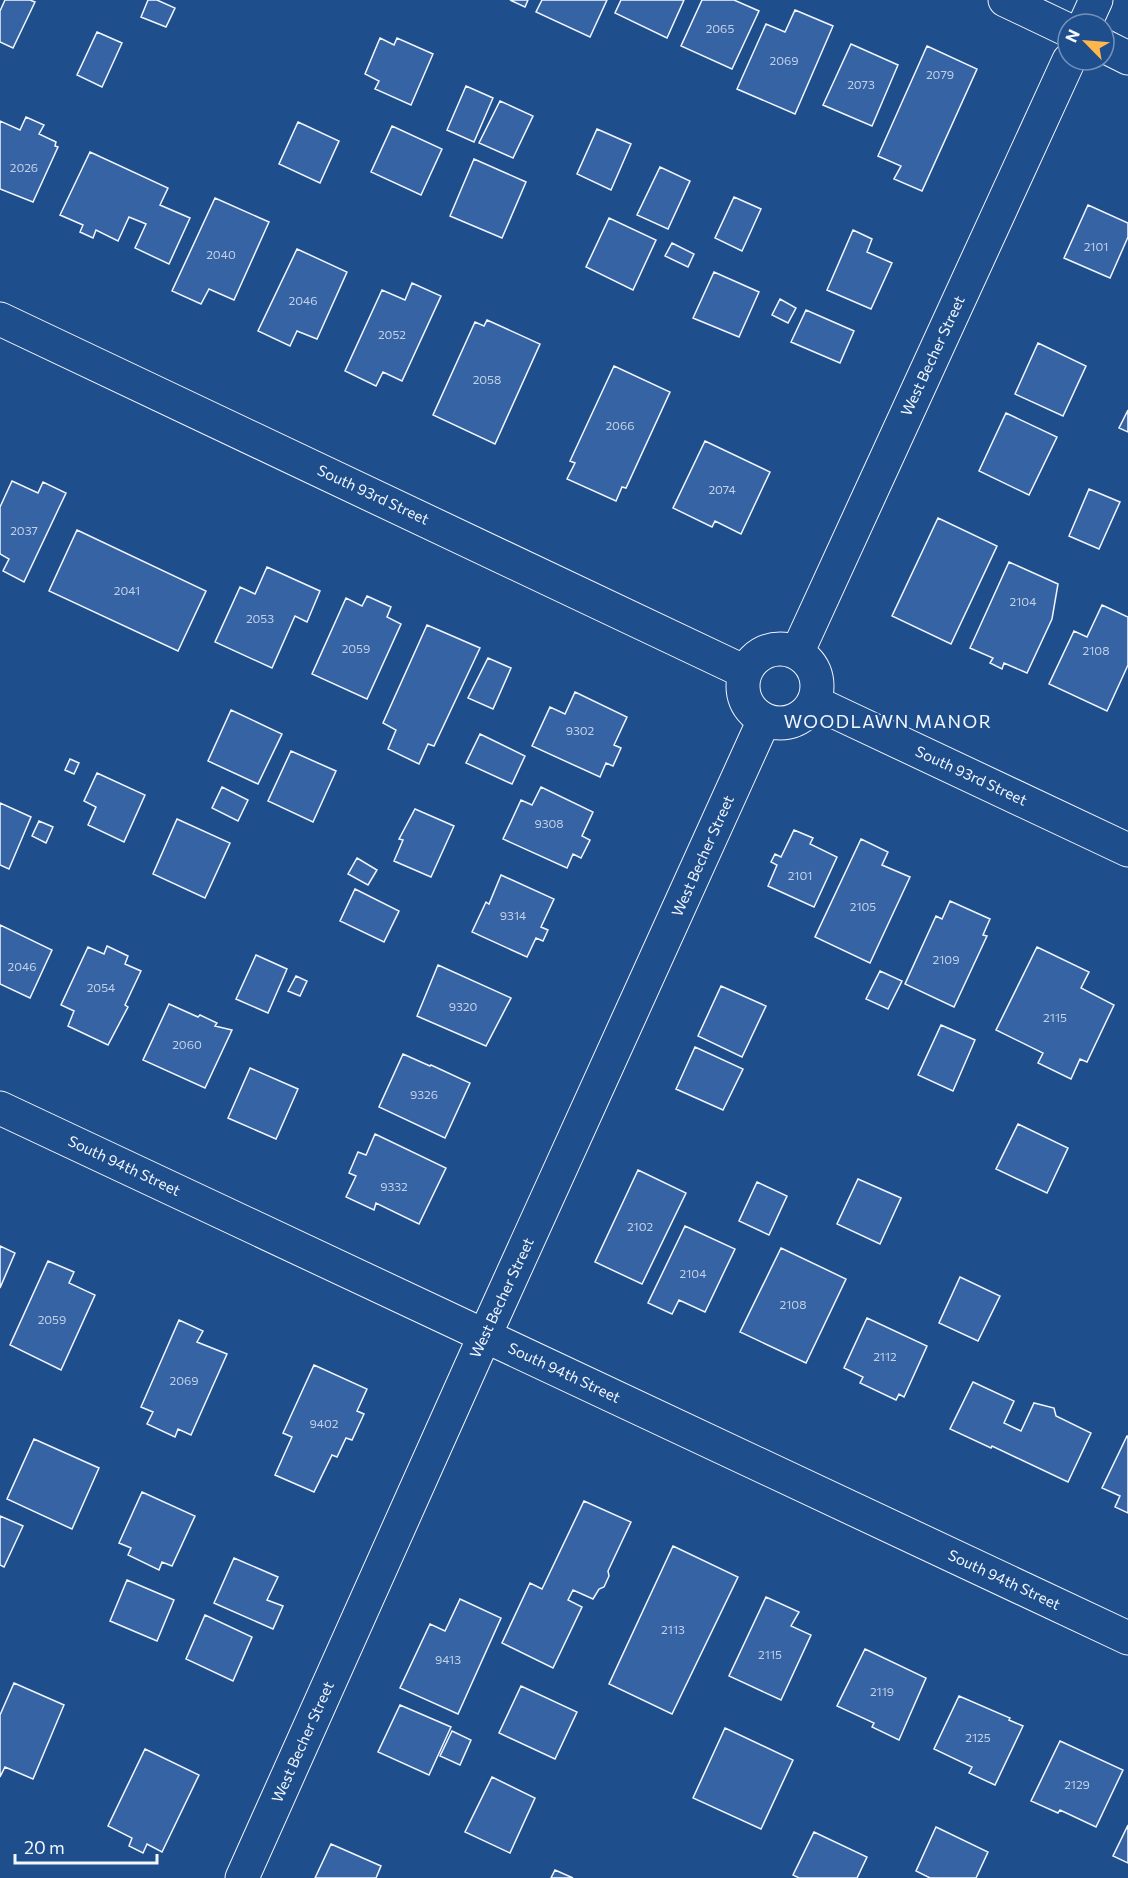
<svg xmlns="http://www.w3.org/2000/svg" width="1128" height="1878" viewBox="0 0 1128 1878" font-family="Commissioner,sans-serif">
<rect width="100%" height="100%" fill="#1f4e8c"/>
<path fill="#3563a3" stroke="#f2f6ff" stroke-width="1.5" d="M5,0H30L35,2L13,48L0,42V11Z
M148,0H157L175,8L166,27L141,17Z
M510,0H528L525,7Z
M542,0H607L590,37L536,12Z
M621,0H684L667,38L615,13Z
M702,0H734L759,11L732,69L681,46Z
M795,10L833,26L795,114L737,89L766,24L785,32Z
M97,32L122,43L102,87L77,75Z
M380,38L394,45L397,38L433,54L411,105L375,89L379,81L365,74Z
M851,44L898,65L872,126L823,105Z
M927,46L977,69L922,191L894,179L901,166L878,156Z
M466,86L493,98L474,142L447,130Z
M500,101L533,116L513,158L479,143Z
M26,117L44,125L39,134L56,142L55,146L58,147L33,202L0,189V121L20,130Z
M298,122L339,141L320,183L279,164Z
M392,126L442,149L421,195L371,172Z
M597,129L631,144L611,190L577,174Z
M90,152L168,188L160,205L190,218L169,264L135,248L146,224L129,217L118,241L96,230L93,238L80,232L83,225L60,215Z
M474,159L526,182L502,238L450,216Z
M660,167L690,181L668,229L637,215Z
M734,197L761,209L742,251L715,238Z
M215,198L269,222L234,300L209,289L201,304L172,291Z
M1088,205L1128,223V237L1110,278L1064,258Z
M609,218L656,240L633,290L586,267Z
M853,230L872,239L867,252L892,263L871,309L827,290Z
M672,243L694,254L688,267L665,256Z
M297,249L347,272L317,339L297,331L290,346L258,331Z
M714,272L759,292L739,337L693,318Z
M412,283L441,296L402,381L383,372L376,386L345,371L382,290L405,300Z
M780,299L796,308L788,323L772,315Z
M806,310L854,331L840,363L791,342Z
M487,320L540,344L495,444L433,415L475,322L484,326Z
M1038,343L1086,366L1063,416L1015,394Z
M614,366L670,392L626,488L622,487L616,501L567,479L575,463L570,461Z
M1128,410V432L1119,428Z
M1006,413L1057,437L1029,495L979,471Z
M705,441L770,472L741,534L715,521L712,527L673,508Z
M12,481L38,493L43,482L66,493L24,582L3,571L9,559L0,554V507Z
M1089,489L1120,502L1099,549L1069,536Z
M938,518L997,546L951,644L892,616Z
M77,530L206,591L178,651L49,591Z
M1009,562L1058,584L1052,619L1027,673L1004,663L1002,669L990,663L993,658L970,648Z
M267,567L320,591L307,622L295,616L272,668L215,642L240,587L255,594Z
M367,596L391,607L387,617L401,624L367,699L312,674L346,598L362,606Z
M1102,605L1128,617V665L1107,711L1049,684L1074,631L1087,637Z
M427,625L480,648L434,746L428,744L419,764L388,749L396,730L383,723Z
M488,658L511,668L493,709L468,698Z
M575,692L627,717L614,745L621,748L613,766L606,763L600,777L532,746L550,707L565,714Z
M231,710L282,734L258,784L208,761Z
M480,734L525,756L512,784L466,763Z
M291,751L336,771L313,822L268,801Z
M70,759L79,763L74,774L65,770Z
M97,773L145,795L124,842L88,825L96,807L84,801Z
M222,787L248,800L238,821L212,808Z
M541,787L593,812L582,836L590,840L581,858L573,854L567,868L503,839L521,800L532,805Z
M0,803L31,817L9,869L0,865Z
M415,809L454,826L431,877L394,861L403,840L399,839Z
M177,819L230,843L205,898L153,874Z
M39,821L53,827L46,843L32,836Z
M794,830L813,838L810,844L837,857L814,907L768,886L777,865L771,862L775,854L781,857Z
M861,839L888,852L882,865L910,877L870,963L815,937Z
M357,858L377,870L368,885L348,874Z
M501,875L554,899L541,927L548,930L543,941L536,938L527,957L472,932L486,902L489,904Z
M355,889L399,911L384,942L340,921Z
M950,901L990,919L983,935L987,936L954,1007L905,984L936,916L942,919Z
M0,925L52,950L30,998L0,984Z
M107,946L128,956L125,964L141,971L125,1005L128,1007L108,1045L68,1026L74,1011L61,1005L88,947L104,954Z
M1037,947L1089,972L1081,988L1114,1005L1087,1062L1080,1059L1071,1079L1038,1063L1043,1053L996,1030Z
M256,955L287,969L268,1013L236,999Z
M438,965L511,998L486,1046L417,1016Z
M880,971L902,981L888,1009L866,999Z
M296,976L307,981L300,996L288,991Z
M721,986L766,1006L742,1057L698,1036Z
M169,1004L198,1017L200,1015L217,1023L215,1026L232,1030L205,1088L143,1060Z
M941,1025L975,1040L953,1091L918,1075Z
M695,1047L743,1069L723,1110L676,1089Z
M403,1054L430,1066L431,1065L470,1083L445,1138L379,1107Z
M250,1068L298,1089L276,1139L228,1118Z
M1018,1124L1068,1148L1047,1193L996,1169Z
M375,1134L446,1168L419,1224L376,1203L374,1210L346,1197L356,1176L349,1173L358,1152L366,1155Z
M638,1170L686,1193L642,1284L595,1262Z
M858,1179L901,1198L880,1244L837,1224Z
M757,1182L787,1196L769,1235L739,1221Z
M685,1226L735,1249L705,1312L679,1300L672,1314L648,1303Z
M0,1246L15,1253L0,1288Z
M781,1248L846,1279L806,1363L740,1332Z
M48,1261L74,1272L69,1283L95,1295L61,1370L10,1345Z
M960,1277L1000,1296L978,1341L939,1323Z
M867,1318L927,1346L904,1397L899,1394L896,1400L860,1383L863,1377L844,1368Z
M179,1320L203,1331L197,1342L227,1354L191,1435L178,1429L175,1437L147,1424L153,1412L141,1407Z
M314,1365L367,1389L357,1411L364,1414L352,1440L346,1438L337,1457L332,1455L314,1492L275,1475L292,1437L283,1433Z
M973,1382L1014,1401L1004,1423L1021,1431L1034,1403L1054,1408L1056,1416L1091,1433L1068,1482L992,1446L991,1448L950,1429Z
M1127,1436H1128V1513L1115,1507L1120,1496L1102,1488Z
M34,1439L99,1468L72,1529L7,1499Z
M142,1492L195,1516L172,1566L162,1562L159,1570L128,1555L131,1548L119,1543Z
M584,1501L631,1522L608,1571L609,1576L604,1587L599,1589L593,1599L573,1590L568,1600L582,1607L553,1668L502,1643L530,1583L542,1589Z
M0,1516L23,1526L4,1567L0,1565Z
M673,1546L738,1577L672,1714L609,1684Z
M234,1558L278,1577L267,1600L283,1606L273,1629L214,1603Z
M127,1580L174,1600L157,1641L110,1621Z
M766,1597L799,1612L791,1626L811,1635L781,1700L729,1676Z
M460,1599L501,1618L458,1714L400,1688L430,1624L445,1631Z
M205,1615L252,1637L233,1681L186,1659Z
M865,1649L926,1678L899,1740L872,1727L874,1723L837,1706Z
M14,1683L64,1705L33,1779L5,1767L0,1777V1715Z
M521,1686L577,1712L555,1759L499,1733Z
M959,1696L1010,1718L1009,1720L1023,1726L995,1785L969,1773L972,1767L934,1749Z
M400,1705L451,1727L429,1775L378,1752Z
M725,1728L793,1760L761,1829L693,1798Z
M452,1731L471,1740L460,1765L440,1756Z
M1060,1741L1123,1770L1096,1827L1060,1810L1058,1813L1031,1801Z
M145,1749L199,1775L162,1852L147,1844L143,1853L129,1846L132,1838L108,1826Z
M492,1777L535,1798L510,1853L465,1832Z
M1128,1825V1863L1113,1856Z
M936,1827L988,1852L976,1878H930L916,1871Z
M814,1832L867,1857L857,1878H799L793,1875Z
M331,1844L381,1866L376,1878H315Z
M555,1870L573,1878H551Z"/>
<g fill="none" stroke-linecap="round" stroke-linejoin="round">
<defs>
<path id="street" d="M0,319L745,672
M743 686a37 37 0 1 1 74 0a37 37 0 1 1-74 0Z
M797,653L1069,60
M814,702L1128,850
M0,1108L1128,1638
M242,1878L485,1335L764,720"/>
<path id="secondary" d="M1005,0L1068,30
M1085,24L1096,0
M1104,46L1128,58"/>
</defs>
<use href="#street" stroke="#f2f6ff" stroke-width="35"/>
<use href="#secondary" stroke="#f2f6ff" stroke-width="35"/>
<use href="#street" stroke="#1f4e8c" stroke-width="33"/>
<use href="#secondary" stroke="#1f4e8c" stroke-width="33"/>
</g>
<g text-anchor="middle" stroke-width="4.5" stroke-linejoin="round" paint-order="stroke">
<g font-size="12" fill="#c3d1e8">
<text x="720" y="33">2065</text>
<text x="784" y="65">2069</text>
<text x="940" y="79">2079</text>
<text x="861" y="89">2073</text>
<text x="24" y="172">2026</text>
<text x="1096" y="251">2101</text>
<text x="221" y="259">2040</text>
<text x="303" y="305">2046</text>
<text x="392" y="339">2052</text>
<text x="487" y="384">2058</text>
<text x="620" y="430">2066</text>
<text x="722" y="494">2074</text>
<text x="24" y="535">2037</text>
<text x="127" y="595">2041</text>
<text x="1023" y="606">2104</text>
<text x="260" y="623">2053</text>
<text x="356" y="653">2059</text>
<text x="1096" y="655">2108</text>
<text x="580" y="735">9302</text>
<text x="549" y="828">9308</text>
<text x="800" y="880">2101</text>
<text x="863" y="911">2105</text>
<text x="513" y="920">9314</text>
<text x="946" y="964">2109</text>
<text x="22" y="971">2046</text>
<text x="101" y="992">2054</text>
<text x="463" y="1011">9320</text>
<text x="1055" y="1022">2115</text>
<text x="187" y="1049">2060</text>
<text x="424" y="1099">9326</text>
<text x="394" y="1191">9332</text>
<text x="640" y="1231">2102</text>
<text x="693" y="1278">2104</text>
<text x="793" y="1309">2108</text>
<text x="52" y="1324">2059</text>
<text x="885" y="1361">2112</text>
<text x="184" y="1385">2069</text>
<text x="324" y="1428">9402</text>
<text x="673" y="1634">2113</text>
<text x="770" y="1659">2115</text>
<text x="448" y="1664">9413</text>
<text x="882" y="1696">2119</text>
<text x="978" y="1742">2125</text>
<text x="1077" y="1789">2129</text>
</g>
<g font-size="15" fill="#f2f6ff" stroke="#1f4e8c">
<text transform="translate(933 356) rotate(-65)" y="5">West Becher Street</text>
<text transform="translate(373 495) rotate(25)" y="5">South 93rd Street</text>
<text transform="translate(971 776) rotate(25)" y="5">South 93rd Street</text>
<text transform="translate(703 856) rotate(-66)" y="5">West Becher Street</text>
<text transform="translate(124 1166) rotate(25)" y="5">South 94th Street</text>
<text transform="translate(502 1298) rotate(-65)" y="5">West Becher Street</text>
<text transform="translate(564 1373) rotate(25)" y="5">South 94th Street</text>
<text transform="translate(1004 1580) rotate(25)" y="5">South 94th Street</text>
<text transform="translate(303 1742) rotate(-66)" y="5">West Becher Street</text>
</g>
<g font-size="18" letter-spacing="1.5" fill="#f2f6ff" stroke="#1f4e8c">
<text x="888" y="728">WOODLAWN MANOR</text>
</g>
</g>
<g transform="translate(1086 42) rotate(295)"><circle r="28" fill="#1f4e8c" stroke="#7391ba" stroke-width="1.5"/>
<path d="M0-4.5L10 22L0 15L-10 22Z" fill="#ffb74d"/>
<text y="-9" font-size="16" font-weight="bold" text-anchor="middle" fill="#f2f6ff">N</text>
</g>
<path d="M15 1854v9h142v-9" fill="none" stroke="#f2f6ff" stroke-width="3"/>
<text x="24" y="1854" font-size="18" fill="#f2f6ff" stroke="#1f4e8c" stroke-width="4.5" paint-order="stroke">20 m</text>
</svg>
